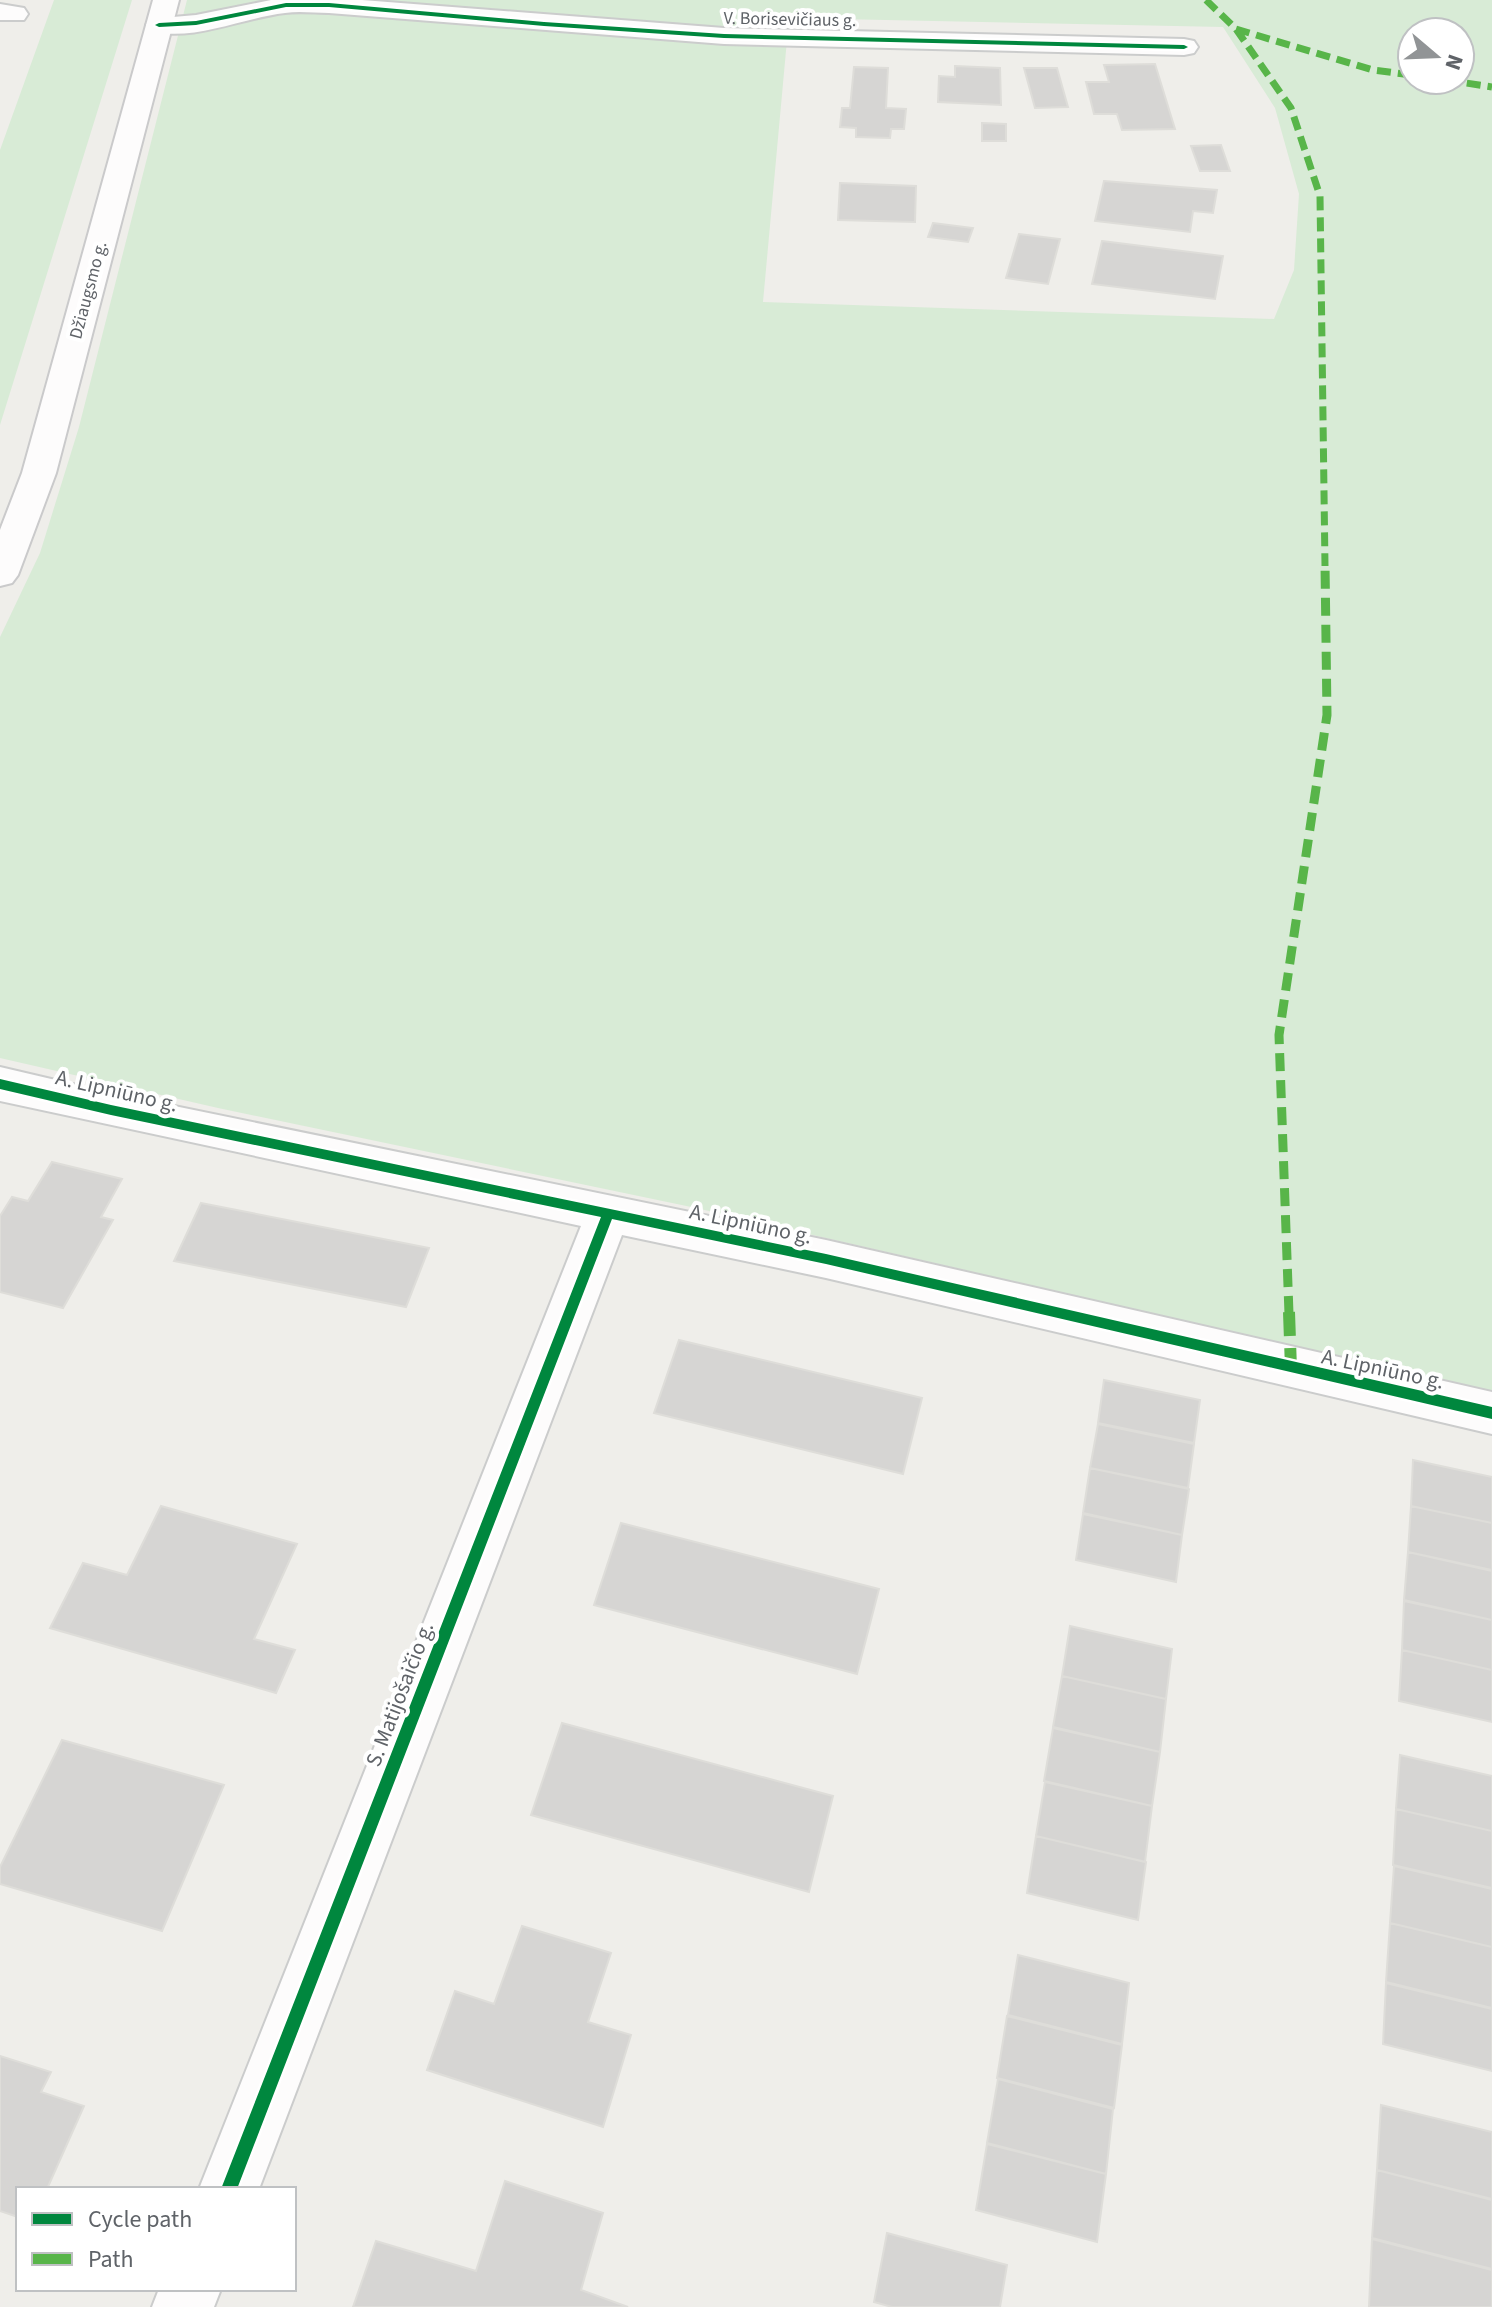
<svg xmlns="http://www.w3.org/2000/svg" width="1492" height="2307" viewBox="0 0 1492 2307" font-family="'Source Sans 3',sans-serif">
<rect width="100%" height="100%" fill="#efeeea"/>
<path fill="#d8ebd6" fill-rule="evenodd" d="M54,0H132L0,425V150Z
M187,0H1492V1392L696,1208L218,1108L0,1058V637L40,553L79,427ZM789,18L1223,27L1275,108L1299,194L1294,270L1274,319L763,302ZM1412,32H1460V80H1412Z"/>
<path fill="#d6d5d3" stroke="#deddd9" stroke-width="2" d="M1155,64L1175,129L1122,130L1117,114H1094L1086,82H1109L1104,65Z
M955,66L1000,68L1001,105L938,102L939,76L955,77Z
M854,67L888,68L886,108L906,109L904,129H891L890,138L856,137V128L840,127L842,108H850Z
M1024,68H1057L1068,107L1035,108Z
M982,123L1006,124V141H982Z
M1221,145L1230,171H1200L1191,146Z
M1104,181L1217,190L1213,213L1193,211L1190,232L1095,221Z
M840,183L916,186L915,222L838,220Z
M933,223L973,228L968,242L928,237Z
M1019,234L1060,239L1048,284L1006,278Z
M1102,241L1223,256L1215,299L1092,284Z
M52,1162L122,1179L101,1217L113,1220L63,1308L0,1292V1216L12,1197L28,1201Z
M201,1203L429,1248L406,1307L174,1261Z
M679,1340L922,1398L903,1474L654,1413Z
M1104,1380L1200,1400L1194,1443L1098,1423Z
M1098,1424L1194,1444L1188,1488L1090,1468Z
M1413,1460L1492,1477V1523L1411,1506Z
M1090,1468L1189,1489L1182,1535L1083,1513Z
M161,1506L297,1544L254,1639L295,1650L276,1693L50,1628L83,1563L127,1575Z
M1411,1506L1492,1523V1570L1408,1552Z
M1083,1514L1182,1535L1176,1582L1076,1560Z
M621,1523L879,1589L857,1674L594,1605Z
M1408,1552L1492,1571V1620L1404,1600Z
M1404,1601L1492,1620V1670L1402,1650Z
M1070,1626L1172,1649L1166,1699L1062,1676Z
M1402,1650L1492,1670V1722L1399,1701Z
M1062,1676L1166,1699L1160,1752L1053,1727Z
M562,1723L833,1796L809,1892L531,1815Z
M1053,1728L1160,1752L1152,1806L1044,1781Z
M62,1740L224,1785L162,1931L0,1884V1867Z
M1400,1755L1492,1776V1831L1396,1809Z
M1045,1782L1152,1806L1145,1862L1036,1836Z
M1396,1809L1492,1831V1888L1393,1865Z
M1036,1836L1146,1862L1138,1920L1027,1893Z
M1394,1866L1492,1889V1947L1390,1923Z
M1390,1923L1492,1947V2008L1386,1982Z
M522,1926L611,1953L588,2022L631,2035L603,2127L427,2070L455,1991L494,2004Z
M1018,1955L1129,1983L1122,2044L1008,2015Z
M1386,1983L1492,2009V2071L1383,2044Z
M1007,2016L1122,2045L1114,2108L997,2078Z
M0,2056L51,2072L41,2092L84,2106L47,2189H18V2217L0,2211Z
M998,2079L1113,2109L1106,2174L987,2143Z
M1381,2105L1492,2132V2199L1377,2170Z
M987,2144L1106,2174L1097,2242L976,2210Z
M1377,2170L1492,2200V2269L1372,2238Z
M505,2181L603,2213L581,2290L628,2307H353L376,2241L476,2271Z
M887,2233L1007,2265L1000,2307H892L874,2302Z
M1372,2239L1492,2270V2307H1369Z"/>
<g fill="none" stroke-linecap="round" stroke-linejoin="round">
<defs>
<path id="street" d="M271,0H362L724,28L1184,39L1194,41L1198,47L1194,53L1184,55L724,44L329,13C315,13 299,11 285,13C242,18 193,42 150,31L146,25L150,19L196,15Z
M0,4L24,8L28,14L24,20H0Z
M0,1067L111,1093L826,1240L1492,1392V1434L826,1278L622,1235L259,2189H199L581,1226L0,1101Z
M159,2289H221L214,2307H152Z"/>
<path id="secondary" d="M153,0H179L56,473L18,575L12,583L0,586V530L22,473Z"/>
</defs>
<use href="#street" stroke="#cbcccc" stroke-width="4"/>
<use href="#secondary" stroke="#cacacb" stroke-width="4"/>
<use href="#street" fill="#fdfcfc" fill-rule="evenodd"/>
<use href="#secondary" fill="#fdfcfc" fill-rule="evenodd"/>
<path stroke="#58b549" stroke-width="7" stroke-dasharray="14 7" stroke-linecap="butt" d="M1206,0L1236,29L1291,108L1320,196L1325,566
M1236,29L1373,70L1412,75
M1446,80L1492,87"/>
<path stroke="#58b549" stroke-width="9" stroke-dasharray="18 9" stroke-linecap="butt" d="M1289,1314L1279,1035L1327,715L1325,564"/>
<path stroke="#58b549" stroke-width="12" stroke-dasharray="24 12" stroke-linecap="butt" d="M1289,1312L1291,1369"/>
<defs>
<path id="cycleway" d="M286,3H329L544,22L724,34L1184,45L1188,47L1184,49L724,38L544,26L329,7H286L196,25L159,27L155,25L159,23L196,21Z
M0,1079L111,1105L826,1254L1492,1407V1419L826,1264L612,1219L237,2189H221L601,1217L111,1115L0,1089Z"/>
</defs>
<use href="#cycleway" stroke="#fff" stroke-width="5"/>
<use href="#cycleway" fill="#00873e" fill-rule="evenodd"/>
</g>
<g text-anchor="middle" stroke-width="8" stroke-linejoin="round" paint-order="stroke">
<g font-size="18" fill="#5f6368" stroke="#fff">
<text transform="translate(790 19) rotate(1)" y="6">V. Borisevičiaus g.</text>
<text transform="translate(88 290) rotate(-75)" y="6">Džiaugsmo g.</text>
</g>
<g font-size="22" fill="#5f6368" stroke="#fff">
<text transform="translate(117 1090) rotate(13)" y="8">A. Lipniūno g.</text>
<text transform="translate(751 1223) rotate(12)" y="8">A. Lipniūno g.</text>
<text transform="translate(1383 1368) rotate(12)" y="8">A. Lipniūno g.</text>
<text transform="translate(399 1694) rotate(-69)" y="8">S. Matijošaičio g.</text>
</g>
</g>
<rect x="16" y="2187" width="280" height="104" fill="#ffffff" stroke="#bfc1c3" stroke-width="2"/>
<rect x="32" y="2213" width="40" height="12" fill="#00873e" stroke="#bfc1c3" stroke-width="2"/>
<text x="88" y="2227" font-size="24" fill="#5f6368">Cycle path</text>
<rect x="32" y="2253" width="40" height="12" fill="#58b549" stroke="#bfc1c3" stroke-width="2"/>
<text x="88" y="2267" font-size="24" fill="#5f6368">Path</text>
<g transform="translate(1436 56) rotate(109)"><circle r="38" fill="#ffffff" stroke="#bfc1c3" stroke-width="2"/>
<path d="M0-6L14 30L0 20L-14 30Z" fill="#919496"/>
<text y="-12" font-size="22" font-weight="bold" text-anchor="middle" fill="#5f6368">N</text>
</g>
</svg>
